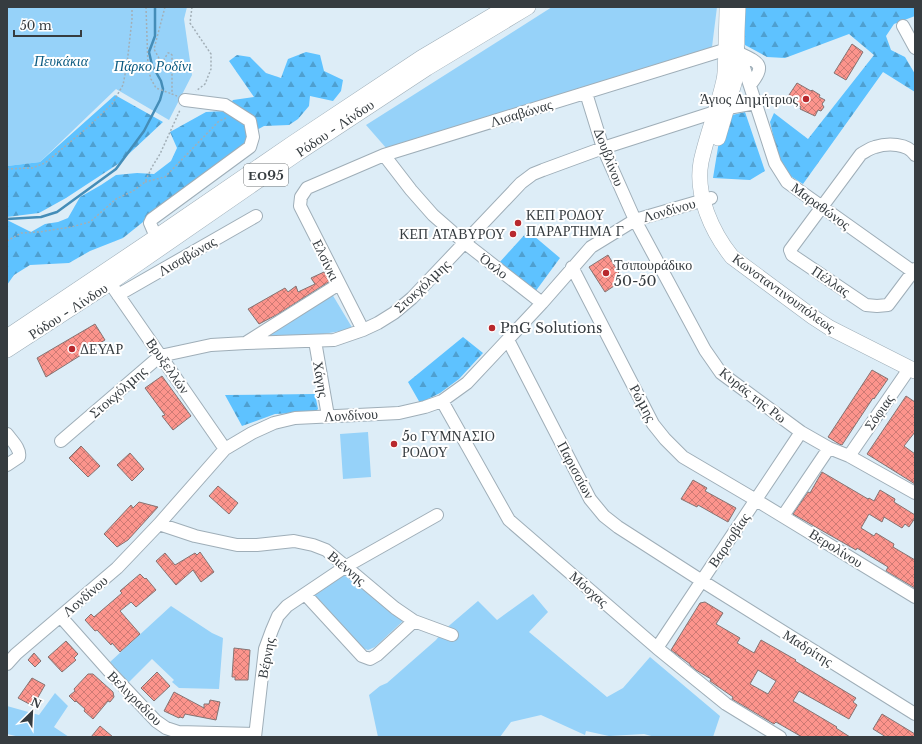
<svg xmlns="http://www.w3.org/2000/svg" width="922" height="744" viewBox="0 0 922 744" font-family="'Libre Baskerville',serif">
<defs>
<pattern id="forest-firs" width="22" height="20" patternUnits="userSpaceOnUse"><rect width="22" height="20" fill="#5ec2ff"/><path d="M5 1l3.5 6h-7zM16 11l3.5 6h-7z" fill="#4e9fd0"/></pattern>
<pattern id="building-cross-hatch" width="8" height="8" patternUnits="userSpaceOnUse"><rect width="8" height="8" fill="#fc948c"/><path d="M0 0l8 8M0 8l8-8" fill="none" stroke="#cd7a74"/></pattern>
</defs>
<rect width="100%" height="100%" fill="#ddedf7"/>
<path fill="#96d2f9" d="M7,7H187L184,19L192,75L169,120L116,89L40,162L7,166Z
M552,7H717L712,47L387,149L366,125Z
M332,294L353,329L323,334L262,340L260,334Z
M368,432L371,477L343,479L340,434Z
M341,573L404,620L375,647L368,650L360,647L310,593Z
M533,594L548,612L529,632L607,697L623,688L650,657L720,716L713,737H655L644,734L609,736L586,731L585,735L541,715L511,722L500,737H378L369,695L380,686L387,683L436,640L444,630L478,601L497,620Z
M171,606L212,633L223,638L219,689L179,688L172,682L174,680L152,659L128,683L110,662Z
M55,693L68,706L54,727L69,737H20L7,734V706L39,715Z"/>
<path fill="url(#forest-firs)" d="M745,7H915V16L894,24L886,36L891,50L905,57L915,74V92L883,72L803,184L781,170L770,122L774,113L808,139L874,55L849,34L785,58L767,57L745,45Z
M306,52L320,55L324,71L343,80L341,91L333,101L310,96L309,106L298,119L289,125L264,126L253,132L245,142L241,154L177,201L159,206L143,222L123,238L90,251L69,263L30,265L14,275L7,285V220L31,232L45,224L58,222L68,218L80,197L101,185L116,175L137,173L154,174L171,161L177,148L170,132L206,112L225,111L233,100L254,97L229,61L237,55L250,57L266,73L281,78L288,59Z
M115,95L163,122L118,164L66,198L39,213L7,217V166L40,162Z
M745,112L765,171L750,180L713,178L720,135L728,116Z
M528,231L560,258L535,292L498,264Z
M463,337L483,353L459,379L440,393L420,403L408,382Z
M315,394L318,409L315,412L275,414L242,426L225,395Z"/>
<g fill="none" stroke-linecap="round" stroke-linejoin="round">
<path stroke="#448db8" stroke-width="2.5" d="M7,219L41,217L57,212L116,169L144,131L160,100L163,89L161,81L152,65L149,52L155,36V7"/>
</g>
<path fill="url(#building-cross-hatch)" stroke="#857372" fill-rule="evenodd" d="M852,44L863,52L846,80L834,73Z
M797,83L811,91L812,90L820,95L819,97L825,100L822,104L824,107L821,111L818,110L815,116L800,109L801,107L787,98Z
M608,255L623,280L605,292L589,267Z
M324,272L330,281L278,314L259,324L248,309L285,288L288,292L296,286L298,292L315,284L311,278Z
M95,324L105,340L46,377L37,358Z
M872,370L888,379L874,399L873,398L842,445L839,444L828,437Z
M162,376L191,416L173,430L162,416L165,415L145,388Z
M906,396L915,402V432L904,446L915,454V484L867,454Z
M81,446L100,466L88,477L69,458Z
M130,453L144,469L132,481L117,465Z
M822,472L868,499L869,498L874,501L880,490L895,499L894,502L915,515V518L909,527L905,524L902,528L884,517L882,522L869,514L861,528L874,536L876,533L894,544L893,547L915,560V588L886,571L888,567L857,548L856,550L793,514L808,492L810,493Z
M693,480L707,488L705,491L736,508L728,522L698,505L697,507L681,499Z
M218,486L238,503L229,514L209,496Z
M139,502L158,507L128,540L117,547L104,534L131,505L133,508Z
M200,552L214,572L201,582L193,570L176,585L156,561L165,553L175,565L195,553L197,555Z
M140,574L145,579L146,578L156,590L136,607L131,602L120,611L140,634L120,652L112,643L111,645L97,630L95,631L85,620L91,614L94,617L122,593L120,591Z
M705,602L723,613L716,624L740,638L737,643L754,653L761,640L796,660L795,661L856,698L853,702L857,705L849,719L799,691L793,701L837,727L836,728L850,737H802L776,722L774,724L732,699L733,697L710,681L711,679L696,670L690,665V664L671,650L700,603ZM758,670L776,681L768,694L750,684Z
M66,641L78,654L74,658L76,660L62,672L48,657Z
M234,648L250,650L248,680H235V677H232Z
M34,653L41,661L35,667L28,660Z
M157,672L170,686L154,701L141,688Z
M88,674H93L113,692L114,697L110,702L108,701L93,719L84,711L85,709L76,701L75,702L69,696L75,691L74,689Z
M32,678L45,685L33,706L18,698Z
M174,692L204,708V704H209L210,700L220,702L216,720L185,714L183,718L180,717L179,718L164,711Z
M882,714L915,734V737H886L873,729Z
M100,726L113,737H91Z"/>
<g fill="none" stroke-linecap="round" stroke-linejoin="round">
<defs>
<path id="minor" d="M903,26L915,48
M739,53C760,63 766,65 750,85
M586,93L603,148L635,220L705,350L721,373L801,432L829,448L849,456L915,493
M384,155L411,190L433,215L465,243L542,303
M915,155C908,143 887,143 875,147C870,148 865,152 861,154L790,250L792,255L866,305L877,306L888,305L915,269
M156,237L150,223L152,219L250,147L253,137L250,121L225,105L185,100
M572,267L653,424L665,439L683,457L756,500L915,597
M110,283L225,449
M118,295L256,216
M363,330L300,206L301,197L307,188L384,155L737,46L775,163L787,182L915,273
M508,340L590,499L604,516L618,527L702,581L915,714
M315,341L328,416
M247,342L339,284
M442,401L509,520L657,648L726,704L780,737
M7,434C12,441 21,449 19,457L7,465
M61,441L160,356L211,345L246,343L334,340L363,330L378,323L394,313L412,298L521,183L533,174L543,170L603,148L715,112L728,108L756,103
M849,456L909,369
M783,516L829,448
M159,524L195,536L237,545H257L294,541L313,545L326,550L395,608L414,621L452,635
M305,594L362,656L370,659L377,655L414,621
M61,617L109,671L156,721L166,728L178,732L255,734
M657,648L801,432
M7,664L16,654L117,568L159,524L225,449L252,433L274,423L295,418L399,413L425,407L442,401L467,383L542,303L591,247L635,220L711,198
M255,737L265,649L272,630L278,616L287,606L345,567L437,515"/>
<path id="major" d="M727,7C727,22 726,37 726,53C725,62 726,71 724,80C718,108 707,134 701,162C695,195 712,232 732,257L813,317L830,328L915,371
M718,138L735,80L738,7
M7,337L156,237L293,143L421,58L507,7
M7,350L110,283L298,153L427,68L528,7"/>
</defs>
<use href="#minor" stroke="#9faeb8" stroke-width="14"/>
<use href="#major" stroke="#9faeb8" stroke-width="16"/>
<path stroke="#a2afb7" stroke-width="1.5" stroke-dasharray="2 2" stroke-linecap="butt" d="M146,7L148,68L151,79L156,88L172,94
M165,7L154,49L160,60L163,61L168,53H170L172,55V94L177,96
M192,7L190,23L211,54V69L205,84L196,91
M7,169L32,168L45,163L87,128L112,104L123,85L127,64L132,19V7
M145,182L165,177L219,121L226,118
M7,241L21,233L39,232L71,227L90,222L116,199L133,191L145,182L152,167L160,154L180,110"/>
<use href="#minor" stroke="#fff" stroke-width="12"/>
<use href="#major" stroke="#fff" stroke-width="15"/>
</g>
<g fill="#b8282d" stroke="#fff" stroke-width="1.5">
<circle cx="806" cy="99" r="4"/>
<circle cx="518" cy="223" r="4"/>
<circle cx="513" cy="234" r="4"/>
<circle cx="606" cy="273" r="4"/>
<circle cx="492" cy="328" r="4"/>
<circle cx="72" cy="349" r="4"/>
<circle cx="394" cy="444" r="4"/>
</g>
<g text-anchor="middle" stroke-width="4" stroke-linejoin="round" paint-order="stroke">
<rect fill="#fff" stroke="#727679" stroke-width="1" x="244" y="164" width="44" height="22" rx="3"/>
<g font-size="13" font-weight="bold" fill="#363c40">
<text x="266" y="180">ΕΟ95</text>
</g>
<g font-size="14" font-style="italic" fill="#085980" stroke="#fff">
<text x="61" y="66">Πευκάκια</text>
<text x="153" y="71">Πάρκο Ροδίνι</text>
</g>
<g font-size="14" fill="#363c40" stroke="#fff" text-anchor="start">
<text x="798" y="104" text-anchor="end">Άγιος Δημήτριος</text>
<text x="526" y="220">ΚΕΠ ΡΟΔΟΥ<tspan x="526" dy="16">ΠΑΡΑΡΤΗΜΑ Γ</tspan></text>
<text x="505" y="239" text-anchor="end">ΚΕΠ ΑΤΑΒΥΡΟΥ</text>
<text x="614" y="270">Τσιπουράδικο<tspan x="614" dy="16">50-50</tspan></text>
<text x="500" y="333">PnG Solutions</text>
<text x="80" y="354">ΔΕΥΑΡ</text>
<text x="402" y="441">5ο ΓΥΜΝΑΣΙΟ<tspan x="402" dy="16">ΡΟΔΟΥ</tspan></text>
</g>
<g font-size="14" fill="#363c40" stroke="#fff">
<text transform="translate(521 113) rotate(-17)" y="5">Λισαβώνας</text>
<text transform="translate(335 128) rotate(-34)" y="5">Ρόδου - Λίνδου</text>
<text transform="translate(609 157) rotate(69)" y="5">Δουβλίνου</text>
<text transform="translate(821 206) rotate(36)" y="5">Μαραθώνος</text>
<text transform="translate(669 210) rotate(-16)" y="5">Λονδίνου</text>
<text transform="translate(187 256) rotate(-30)" y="5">Λισαβώνας</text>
<text transform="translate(326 260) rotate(64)" y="5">Ελσίνκι</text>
<text transform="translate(494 266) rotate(38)" y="5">Όσλο</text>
<text transform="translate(831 281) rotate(34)" y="5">Πέλλας</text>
<text transform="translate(422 286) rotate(-43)" y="5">Στοκχόλμης</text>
<text transform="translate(784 293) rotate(36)" y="5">Κωνσταντινουπόλεως</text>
<text transform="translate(68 311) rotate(-33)" y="5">Ρόδου - Λίνδου</text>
<text transform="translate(168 366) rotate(55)" y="5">Βρυξελλών</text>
<text transform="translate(321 379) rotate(80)" y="5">Χάγης</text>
<text transform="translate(118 392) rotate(-41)" y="5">Στοκχόλμης</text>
<text transform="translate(753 395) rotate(38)" y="5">Κυράς της Ρω</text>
<text transform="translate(643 403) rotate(62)" y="5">Ρώμης</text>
<text transform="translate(879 412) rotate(-55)" y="5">Σόφιας</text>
<text transform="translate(351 415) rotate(-3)" y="5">Λονδίνου</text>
<text transform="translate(576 470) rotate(62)" y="5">Παρισσίων</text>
<text transform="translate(729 540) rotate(-56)" y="5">Βαρσοβίας</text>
<text transform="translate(836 548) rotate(32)" y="5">Βερολίνου</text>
<text transform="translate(347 568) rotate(40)" y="5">Βιέννης</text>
<text transform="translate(589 589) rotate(41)" y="5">Μόσχας</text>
<text transform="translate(85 596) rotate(-41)" y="5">Λονδίνου</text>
<text transform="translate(808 648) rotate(32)" y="5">Μαδρίτης</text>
<text transform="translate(266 658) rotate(-79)" y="5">Βέρνης</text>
<text transform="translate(135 698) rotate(45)" y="5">Βελιγραδίου</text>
</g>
</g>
<rect width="922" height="744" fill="none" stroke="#363c40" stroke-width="16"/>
<g transform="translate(32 712) rotate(24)" stroke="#ffffff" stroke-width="3" paint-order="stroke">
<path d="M0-3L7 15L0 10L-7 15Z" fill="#363c40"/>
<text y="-6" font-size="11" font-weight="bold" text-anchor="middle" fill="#363c40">N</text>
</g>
<path d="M14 30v6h67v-6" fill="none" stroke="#363c40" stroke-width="2"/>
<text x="20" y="30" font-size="12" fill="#363c40" stroke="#ffffff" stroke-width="3" paint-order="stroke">50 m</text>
</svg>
